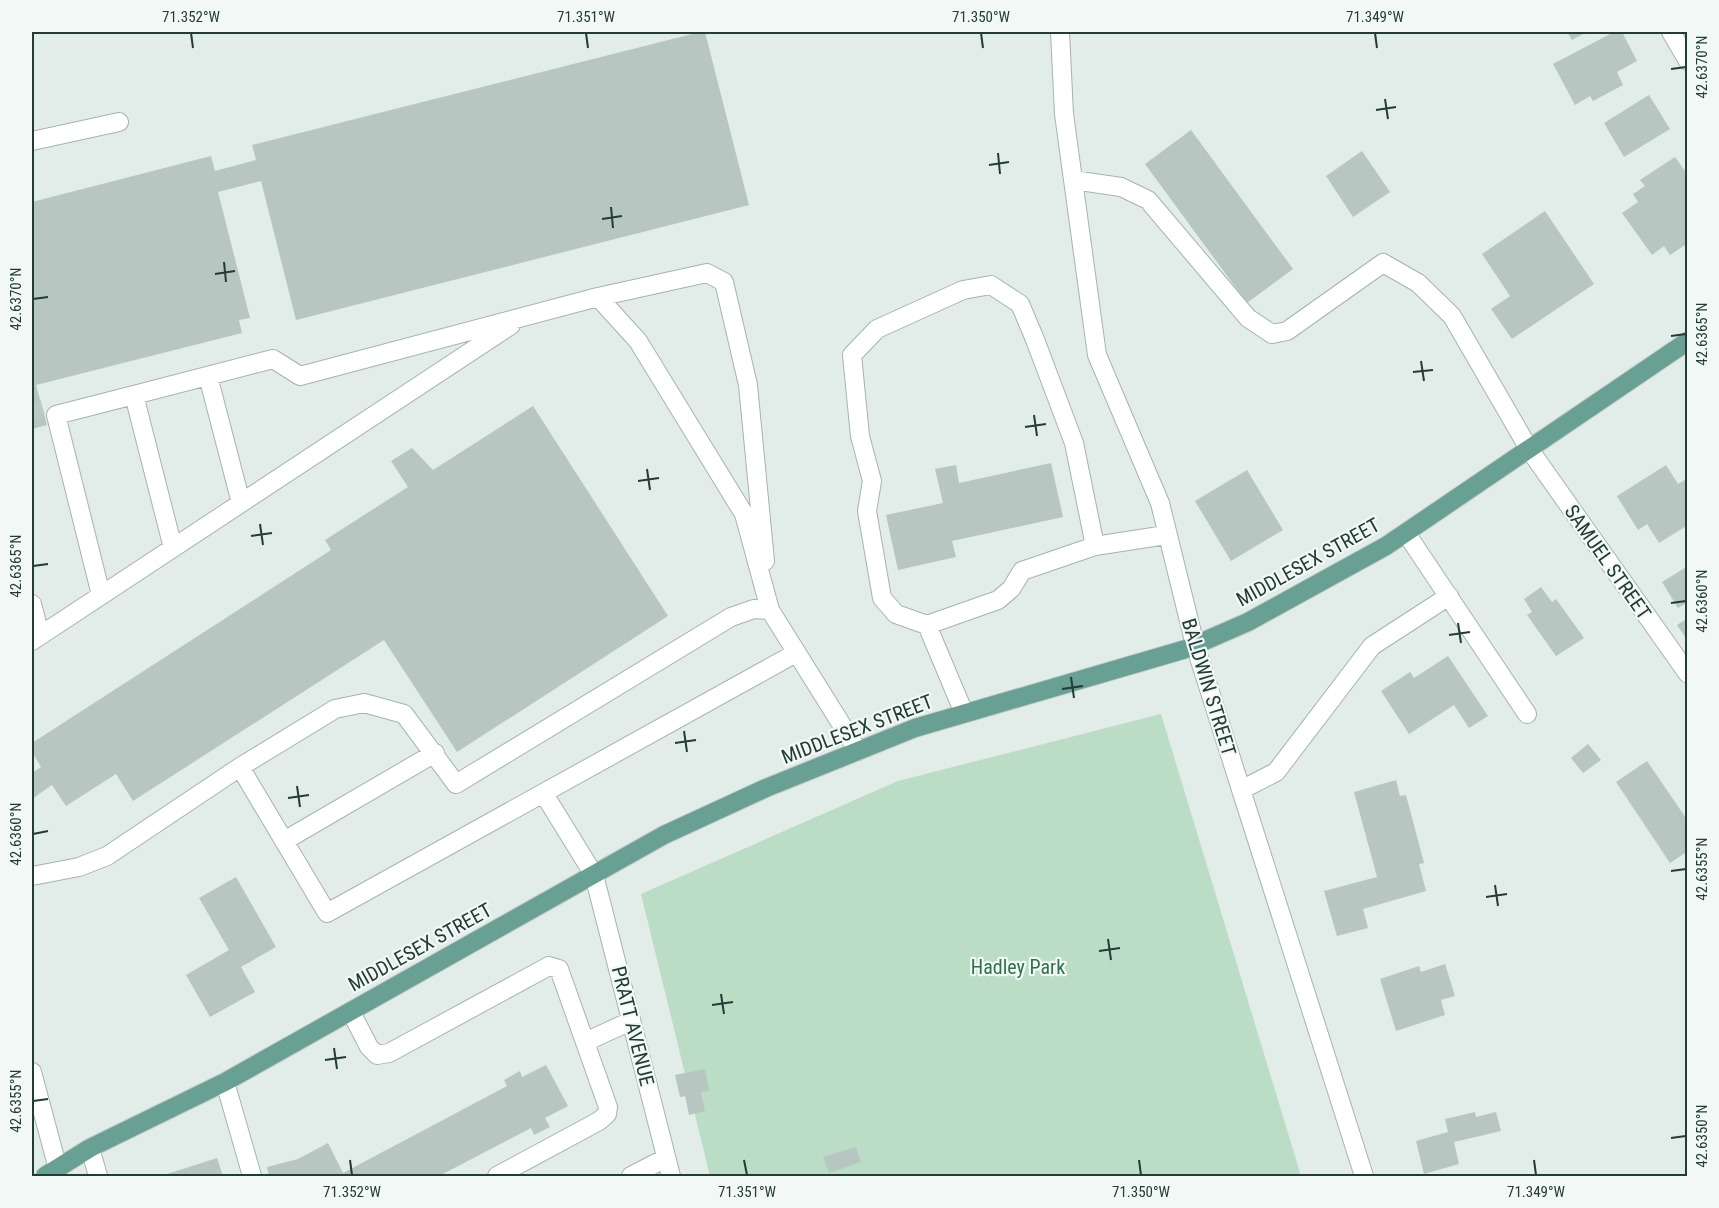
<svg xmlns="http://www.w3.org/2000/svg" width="1719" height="1208" viewBox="0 0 1719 1208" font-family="'Roboto Condensed',sans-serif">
<rect width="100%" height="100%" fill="#e2ece8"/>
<path fill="#bbdcc5" d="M1161,714L1301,1176H710L641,894L898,781Z"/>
<path fill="#b7c6c1" d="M700,32H705L749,205L296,320L261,181L218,192L250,318L239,320L242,333L36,385L47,425L32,429V202L211,156L215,171L256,160L252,145Z
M1567,32H1587L1572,40Z
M1614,32H1622L1637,61L1617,72L1623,85L1593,101L1590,96L1575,105L1553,64Z
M1649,95L1670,129L1624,157L1604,123Z
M1191,130L1293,269L1247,303L1145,164Z
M1362,151L1390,192L1353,217L1326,176Z
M1675,157L1688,175V231L1685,233L1688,243L1670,255L1664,246L1652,255L1622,213L1638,202L1633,194L1645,186L1640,180Z
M1545,211L1594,284L1512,339L1491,309L1510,296L1482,254Z
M533,406L668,616L457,752L384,640L133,801L116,774L66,806L52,785L32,799V773L41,767L32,752V743L331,550L325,540L408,487L391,461L412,448L433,470Z
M1051,463L1063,517L952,541L956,557L898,570L886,515L943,503L935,469L956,465L959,483Z
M1666,465L1678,484L1688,478V525L1659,543L1647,524L1638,530L1617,496Z
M1247,470L1283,530L1231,561L1195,501Z
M1688,566V602L1678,608L1662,582Z
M1541,587L1552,602L1556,599L1584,638L1556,656L1527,615L1532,612L1524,599Z
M1688,618V641L1677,625Z
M1448,656L1488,716L1469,728L1454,705L1409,734L1381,691L1410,672L1414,678Z
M1588,744L1601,760L1583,773L1571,758Z
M1647,761L1688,821V851L1670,863L1616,782Z
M1396,780L1400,796L1406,795L1424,863L1419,864L1426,891L1363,909L1368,928L1337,936L1324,891L1377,877L1354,792Z
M236,877L276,947L241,967L255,992L210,1017L186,975L229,950L199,898Z
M1445,964L1455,996L1441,1000L1445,1015L1396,1031L1380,979L1419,966L1421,972Z
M546,1065L568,1106L545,1118L550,1127L534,1135L531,1128L439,1176H269L267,1167L298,1159L328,1143L343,1173L507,1086L504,1080L520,1071L522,1077Z
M705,1069L709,1091L701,1092L705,1111L689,1115L685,1096L680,1097L675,1075Z
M1475,1112L1476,1117L1496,1112L1501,1131L1454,1142L1459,1164L1424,1174L1416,1141L1448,1132L1445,1119Z
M856,1147L861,1162L829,1173L823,1157Z
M217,1158L223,1176H161Z"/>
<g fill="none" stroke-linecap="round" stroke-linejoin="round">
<path stroke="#bcc9c4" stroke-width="18" stroke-dasharray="18 9" stroke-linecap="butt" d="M32,412L43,409"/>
<defs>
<path id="minor" d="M1060,32L1064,114L1097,355L1160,503L1195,645L1364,1176
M1671,32L1688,61
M32,141L119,122
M1073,180L1121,187L1148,200L1248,318L1272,334L1287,331L1383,263L1418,283L1452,316L1529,449L1688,674
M598,297L707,273L724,282L748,385L765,561
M208,376L241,503
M1406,533L1527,714
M173,548L134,395L273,359L300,376L598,297L638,341L744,514L770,610
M101,595L56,415L134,395
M32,604L40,635
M927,625L998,600L1011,589L1022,571L1095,546L1166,535
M32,641L511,325
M964,713L927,625L896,614L882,598L867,511L872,481L860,436L852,355L877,329L963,290L991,285L1020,304L1034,337L1074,443L1095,546
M240,767L327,913L796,653
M1241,790L1276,772L1372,646L1449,596
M544,794L594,875L671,1176
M284,841L435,753
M32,876L79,867L107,856L240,767L335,709L364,703L404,714L456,784L731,617L754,609L770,610L858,751
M351,1012L369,1047L377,1055L389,1053L549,966L559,969L608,1107L607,1114L599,1121L497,1176
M585,1042L631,1021
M32,1072L58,1169
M225,1082L252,1176
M90,1148L98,1176
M631,1176L666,1158"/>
<path id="major" d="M45,1176L90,1148L225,1082L664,835L766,788L915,728L1186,649L1248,622L1386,546L1688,341"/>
</defs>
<use href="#minor" stroke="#a5b4af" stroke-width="20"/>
<use href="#major" stroke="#c1c8c7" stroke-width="20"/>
<use href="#minor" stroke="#fff" stroke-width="18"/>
<use href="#major" stroke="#68a093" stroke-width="18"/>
</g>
<path fill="none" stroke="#223c36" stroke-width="2" d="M191,33L193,48M586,33L588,48M981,33L983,48M1375,33L1377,48M1671,69L1686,67M1385,99L1388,119M1376,110L1396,107M998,153L1000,174M989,165L1009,162M611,207L613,228M602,219L622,216M224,262L226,282M215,274L235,271M33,299L48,297M1671,336L1686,334M1421,361L1424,381M1413,372L1433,370M1034,415L1037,436M1025,427L1046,424M647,469L650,490M638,481L659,478M260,524L263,545M251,536L272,533M33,566L48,564M1671,603L1686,601M1458,623L1461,643M1449,635L1470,632M1071,677L1074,698M1062,689L1083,686M684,731L687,752M675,743L696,740M297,786L300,807M288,798L309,795M33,834L48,831M1671,871L1686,869M1495,885L1498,906M1486,897L1507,894M1108,939L1111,960M1099,951L1120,948M721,994L724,1014M712,1005L733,1002M334,1048L337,1069M325,1060L346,1057M33,1101L48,1099M1671,1138L1686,1136M350,1160L352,1175M744,1160L747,1175M1139,1160L1141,1175M1534,1160L1536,1175"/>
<g text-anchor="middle" stroke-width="4.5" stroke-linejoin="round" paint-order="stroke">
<g font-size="20" fill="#223c36" stroke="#f2f8f5">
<text transform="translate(1308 562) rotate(-29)" y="7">MIDDLESEX STREET</text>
<text transform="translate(1608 562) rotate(55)" y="7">SAMUEL STREET</text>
<text transform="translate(1209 687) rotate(73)" y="7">BALDWIN STREET</text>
<text transform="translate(857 729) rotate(-21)" y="7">MIDDLESEX STREET</text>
<text transform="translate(420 947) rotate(-29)" y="7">MIDDLESEX STREET</text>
<text transform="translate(633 1026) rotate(76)" y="7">PRATT AVENUE</text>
</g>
<g font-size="20" fill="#2e714a" stroke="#f2f8f5">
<text x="1018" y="974">Hadley Park</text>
</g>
</g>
<rect width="1719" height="1208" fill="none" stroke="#f2f8f5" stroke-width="66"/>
<rect x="33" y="33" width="1653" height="1142" fill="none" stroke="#223c36" stroke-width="2"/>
<g font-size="15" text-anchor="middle" fill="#223c36">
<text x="191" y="22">71.352°W</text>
<text x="586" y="22">71.351°W</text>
<text x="981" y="22">71.350°W</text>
<text x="1375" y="22">71.349°W</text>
<text transform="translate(1702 67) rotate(-90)" y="5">42.6370°N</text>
<text transform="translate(16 299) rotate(-90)" y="5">42.6370°N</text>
<text transform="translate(1702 334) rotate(-90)" y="5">42.6365°N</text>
<text transform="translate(16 566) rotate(-90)" y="5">42.6365°N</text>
<text transform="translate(1702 601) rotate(-90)" y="5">42.6360°N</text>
<text transform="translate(16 834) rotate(-90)" y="5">42.6360°N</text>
<text transform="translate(1702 869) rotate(-90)" y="5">42.6355°N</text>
<text transform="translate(16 1101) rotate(-90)" y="5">42.6355°N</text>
<text transform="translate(1702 1136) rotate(-90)" y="5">42.6350°N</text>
<text x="352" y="1197">71.352°W</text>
<text x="747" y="1197">71.351°W</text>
<text x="1141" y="1197">71.350°W</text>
<text x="1536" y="1197">71.349°W</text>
</g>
</svg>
